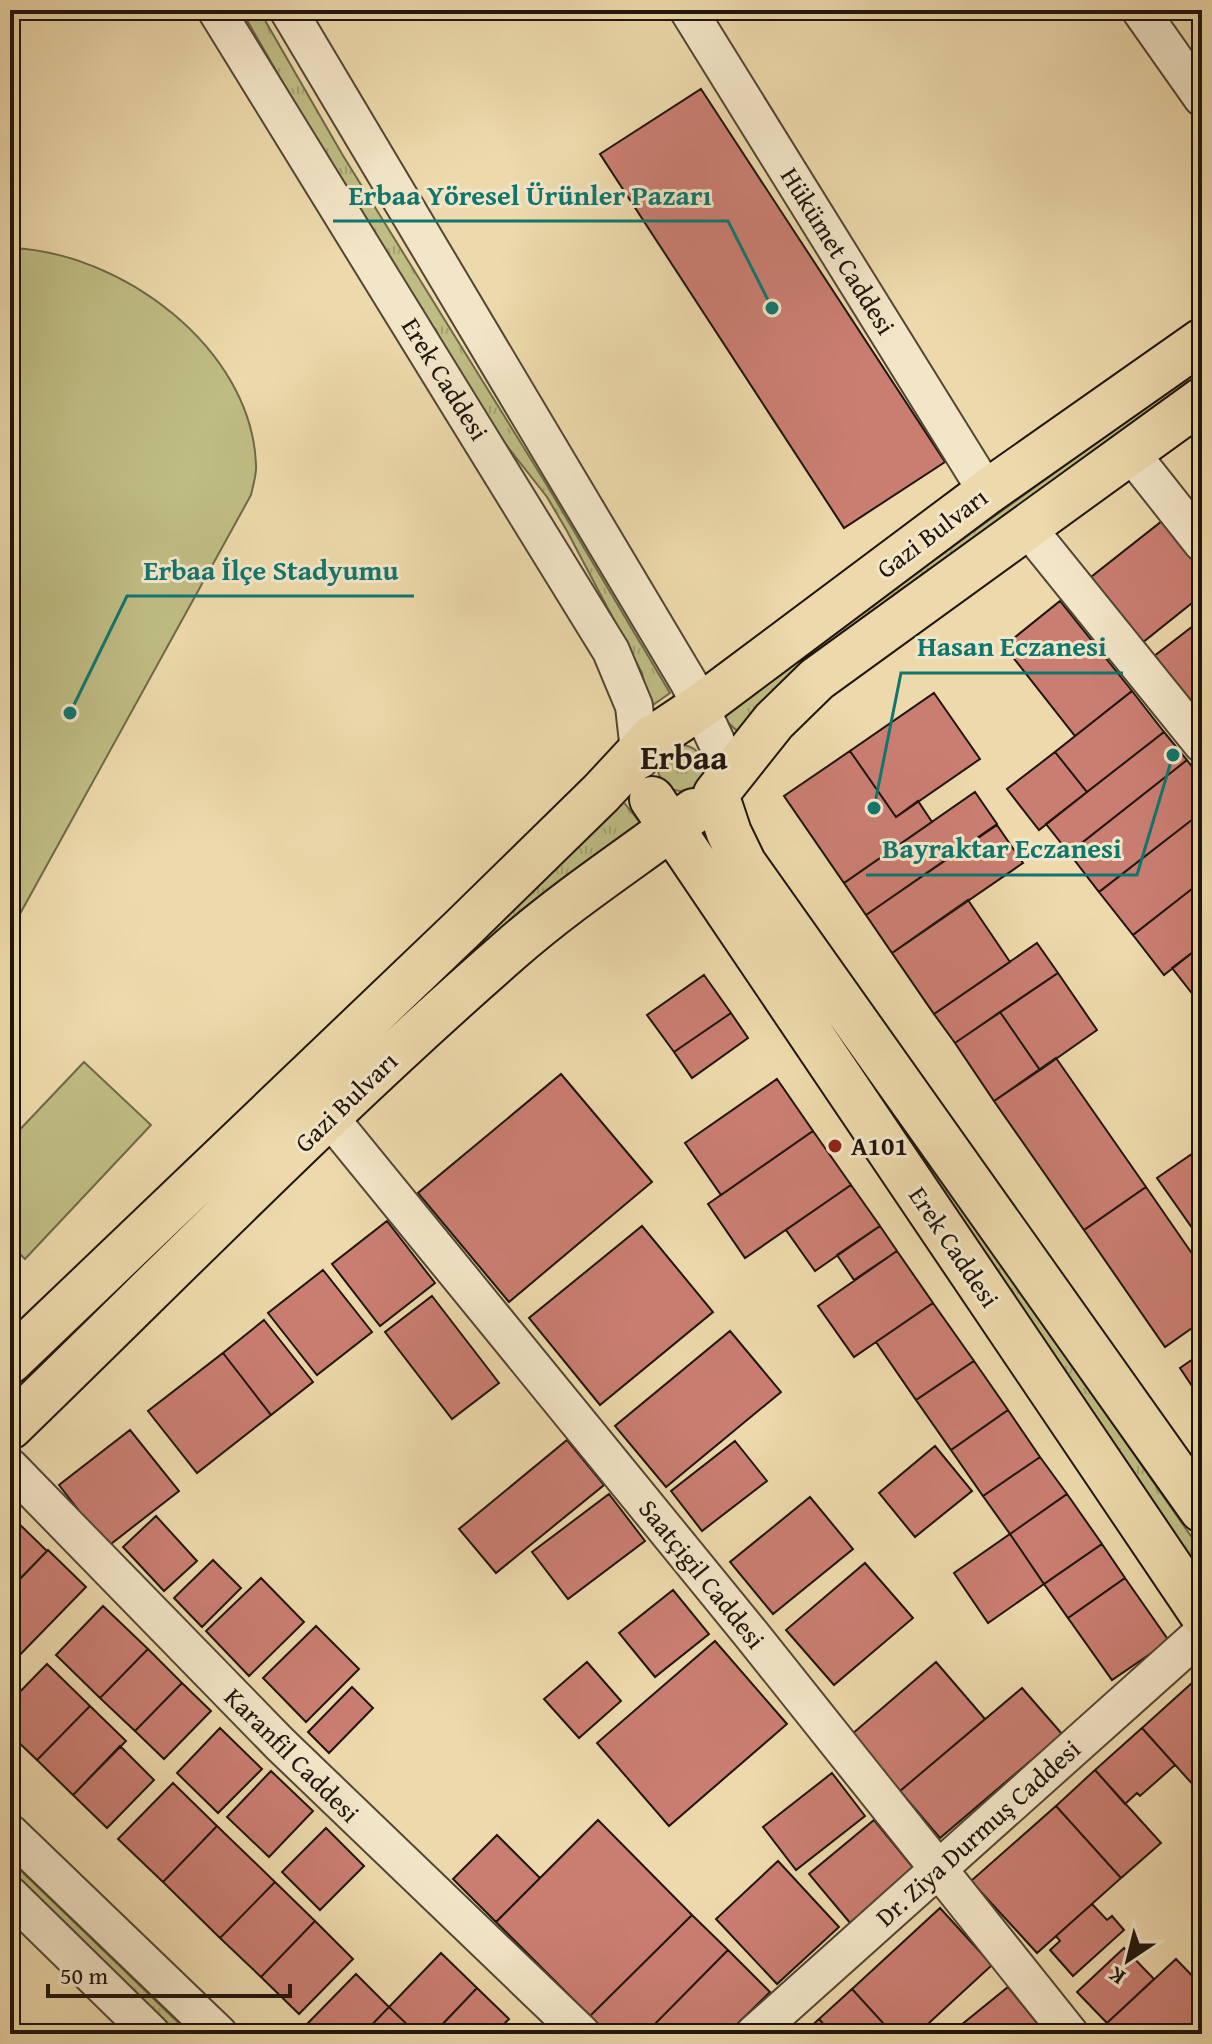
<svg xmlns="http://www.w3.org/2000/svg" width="1212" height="2044" viewBox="0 0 1212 2044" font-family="'Gentium Book Plus',serif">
<defs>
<pattern id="grass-tufts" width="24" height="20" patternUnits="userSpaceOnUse" patternTransform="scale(2)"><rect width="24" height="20" fill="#bfbd84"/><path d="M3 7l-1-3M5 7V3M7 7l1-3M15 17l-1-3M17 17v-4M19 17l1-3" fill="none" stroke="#a4a271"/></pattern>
</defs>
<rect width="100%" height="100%" fill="#edd9ab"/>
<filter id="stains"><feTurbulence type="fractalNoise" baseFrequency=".0025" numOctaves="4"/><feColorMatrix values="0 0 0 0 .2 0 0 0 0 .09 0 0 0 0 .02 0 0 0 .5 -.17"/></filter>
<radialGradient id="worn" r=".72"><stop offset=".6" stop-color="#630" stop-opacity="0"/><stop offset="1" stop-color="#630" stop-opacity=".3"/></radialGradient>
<path fill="url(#grass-tufts)" stroke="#6f6949" stroke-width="2" d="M241,10H259L342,154L545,482L670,693L650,707L642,673L567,531L547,497L503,441L455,367L309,128Z
M1202,366V376L1001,520L779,685L737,731L720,715Z
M658 768a23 23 0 1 1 46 0a23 23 0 1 1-46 0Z
M622,800L641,824L10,1402V1390Z
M712,833L726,867L1202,1552V1558L1193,1564L695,844Z
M10,1860L190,2034H174L10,1877Z"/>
<path fill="#bfbd84" stroke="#6f6949" stroke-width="2" d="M10,248C120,251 251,347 256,464C257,474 253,485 251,495L10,932Z
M84,1062L151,1125L25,1259L10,1244V1140Z"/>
<path fill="#ca7e72" stroke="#1f150e" stroke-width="2" d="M701,89L945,462L844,528L600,154Z
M1162,521L1202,572V595L1142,643L1091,577Z
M1060,601L1132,691L1075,736L1004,646Z
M1202,619V712L1199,715L1153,657Z
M1132,691L1164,732L1087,792L1055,752Z
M934,693L980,759L896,817L850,751Z
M1164,732L1187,760L1069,853L1046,824Z
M850,751L896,817L918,801L932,822L844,883L784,796Z
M1055,752L1087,792L1039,830L1007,789Z
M1187,760L1202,780V812L1099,892L1069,853Z
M975,792L997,824L866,915L844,883Z
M1202,812V881L1133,935L1099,892Z
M997,825L1023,863L892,953L866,915Z
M1202,881V945L1164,975L1133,935Z
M968,900L1010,962L934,1014L892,953Z
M1037,943L1058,973L955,1043L934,1014Z
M1202,945V1006L1172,968Z
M1058,973L1097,1030L1040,1070L1000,1012Z
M704,975L731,1013L674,1052L647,1015Z
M1000,1012L1040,1070L994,1101L955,1043Z
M731,1013L748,1038L692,1078L674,1052Z
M1056,1058L1146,1187L1084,1230L994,1101Z
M561,1074L652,1182L509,1302L418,1193Z
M777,1079L813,1131L721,1195L685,1143Z
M813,1131L851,1185L745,1258L708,1204Z
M1202,1147V1242L1157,1178Z
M851,1185L880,1226L815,1271L786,1230Z
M1146,1187L1202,1268V1321L1165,1347L1084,1230Z
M387,1221L435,1283L380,1326L332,1264Z
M642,1226L713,1312L600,1405L529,1318Z
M880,1226L897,1251L854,1280L837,1255Z
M897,1251L933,1303L854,1357L818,1306Z
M323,1270L372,1332L317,1375L268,1313Z
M432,1296L499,1383L452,1419L385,1332Z
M933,1303L974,1361L916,1400L876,1342Z
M264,1320L313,1382L271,1415L223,1353Z
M730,1331L781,1392L666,1487L615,1426Z
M223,1353L271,1415L197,1473L148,1411Z
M1202,1353V1401L1180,1368Z
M974,1361L1008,1410L951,1450L916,1400Z
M1008,1410L1040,1457L983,1496L951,1450Z
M130,1430L179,1491L107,1547L59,1485Z
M567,1440L604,1485L496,1573L459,1529Z
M735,1441L767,1481L702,1531L671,1491Z
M935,1446L972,1491L915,1537L879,1493Z
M1040,1457L1067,1494L1010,1534L983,1496Z
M609,1494L645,1541L568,1599L532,1552Z
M1067,1494L1102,1544L1044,1584L1010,1534Z
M810,1497L853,1549L773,1614L730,1562Z
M10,1515L47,1551L21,1578L10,1566Z
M156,1516L197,1561L164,1591L123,1547Z
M1010,1534L1044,1584L988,1623L954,1573Z
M1102,1544L1125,1578L1068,1618L1044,1584Z
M48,1550L86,1587L10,1665V1589Z
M213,1560L241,1588L202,1627L174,1598Z
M865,1563L913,1618L834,1685L786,1630Z
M261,1578L304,1622L249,1676L206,1631Z
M1125,1578L1169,1641L1112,1680L1068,1618Z
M673,1590L709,1634L655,1677L619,1633Z
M103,1606L148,1649L100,1698L56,1655Z
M316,1626L359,1669L306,1722L263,1678Z
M715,1641L787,1724L669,1826L597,1743Z
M148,1649L182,1683L135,1731L100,1698Z
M587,1662L621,1701L579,1738L544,1699Z
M936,1662L985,1719L900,1791L852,1734Z
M47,1664L90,1706L37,1760L10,1734V1702Z
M1193,1682L1202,1694V1782L1195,1787L1142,1728Z
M182,1683L211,1711L164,1759L135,1731Z
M352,1687L373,1708L329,1753L308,1732Z
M1022,1688L1062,1734L940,1838L900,1791Z
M90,1706L126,1741L73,1795L37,1760Z
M220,1728L262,1769L218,1813L177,1773Z
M1142,1728L1175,1765L1140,1796L1137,1793L1125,1804L1095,1770Z
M120,1746L154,1780L107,1828L73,1795Z
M1095,1770L1161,1843L1121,1878L1056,1806Z
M271,1771L313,1811L269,1857L227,1817Z
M832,1773L865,1816L796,1870L763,1827Z
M173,1783L217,1826L163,1882L118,1839Z
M1056,1806L1121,1878L1037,1953L971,1881Z
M598,1820L692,1915L590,2016L496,1922Z
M874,1820L915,1870L851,1924L809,1874Z
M217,1826L275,1882L220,1938L163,1882Z
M326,1828L364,1866L320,1910L282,1872Z
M497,1835L540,1878L496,1922L453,1879Z
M778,1861L839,1927L777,1984L716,1919Z
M275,1882L315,1921L261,1977L220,1938Z
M1092,1904L1107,1920L1112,1916L1124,1930L1073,1976L1050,1950L1060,1941L1056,1936Z
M940,1908L992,1965L917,2034H893L852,1989Z
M692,1915L728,1950L645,2034H608L590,2016Z
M315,1921L353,1959L299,2014L261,1977Z
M1124,1948L1154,1979L1107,2023L1077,1992Z
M728,1950L770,1992L727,2034H645Z
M441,1953L477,1988L433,2034H417L389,2007Z
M1176,1959L1202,1986V2034H1118L1107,2023Z
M356,1974L389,2007L363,2034H320L308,2023Z
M1008,1987L1046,2034H950Z
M477,1988L509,2019L494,2034H444L438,2029Z
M852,1989L893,2034H832L819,2019Z
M389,2007L417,2034H363Z
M819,2019L832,2034H803Z"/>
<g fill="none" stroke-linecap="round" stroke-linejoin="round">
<defs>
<path id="minor" d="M216,10L611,651L634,706L640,760
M288,10L689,683L716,741
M688,10L987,492
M1140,10L1202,98
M1130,452L1202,543
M1026,526L1202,744
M330,1118L751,1634L1070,2034
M10,1467L280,1744L582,2034
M10,1833L219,2034
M10,1895L152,2034
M754,2034L1202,1633"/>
<path id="major" d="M1202,400L817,679L774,721L716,794L729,833L744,864L1202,1510
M665,730L701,706L987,492L1202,341
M652,799L1202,1614
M10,1361L462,929L601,793L653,737
M10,1427C175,1267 337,1101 510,950C568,899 633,857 694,811"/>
</defs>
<use href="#minor" stroke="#524635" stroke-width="40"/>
<use href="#major" stroke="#1f150e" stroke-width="48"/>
<use href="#minor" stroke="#f3e6c8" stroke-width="36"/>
<use href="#major" stroke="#edd9ab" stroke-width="44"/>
</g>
<circle fill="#8f2418" stroke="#f3e6c8" stroke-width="3" cx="835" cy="1146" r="8"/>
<g text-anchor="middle" stroke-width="6" stroke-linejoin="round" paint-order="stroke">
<g font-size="26" fill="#1f150e" stroke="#f3e6c8">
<text transform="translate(838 251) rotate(58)" y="9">Hükümet Caddesi</text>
<text transform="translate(445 379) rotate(58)" y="9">Erek Caddesi</text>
<text transform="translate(932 533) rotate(-37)" y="9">Gazi Bulvarı</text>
<text transform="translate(346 1102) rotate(-44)" y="9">Gazi Bulvarı</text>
<text transform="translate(954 1247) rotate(56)" y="9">Erek Caddesi</text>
<text transform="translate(702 1574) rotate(51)" y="9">Saatçigil Caddesi</text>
<text transform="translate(292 1755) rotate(45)" y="9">Karanfil Caddesi</text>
<text transform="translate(978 1833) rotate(-42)" y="9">Dr. Ziya Durmuş Caddesi</text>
</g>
<g font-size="26" font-weight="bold" fill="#1f150e" stroke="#f3e6c8" text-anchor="start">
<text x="851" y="1155">A101</text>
</g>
<g font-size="34" font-weight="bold" fill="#1f150e" stroke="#f3e6c8">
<text x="684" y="769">Erbaa</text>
</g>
</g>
<path fill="none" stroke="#0f766e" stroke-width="3" d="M772 308L728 221H333M70 713L127 596H414M874 808L901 673H1123M1173 755L1137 875H866"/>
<g fill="#0f766e" stroke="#f3e6c8" stroke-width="3">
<circle cx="772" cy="308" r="8"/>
<circle cx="70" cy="713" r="8"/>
<circle cx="874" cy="808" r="8"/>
<circle cx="1173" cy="755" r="8"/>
</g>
<g font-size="28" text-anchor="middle" font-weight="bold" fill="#0f766e" stroke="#f3e6c8" stroke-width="6" stroke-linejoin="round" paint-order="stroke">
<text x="530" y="205">Erbaa Yöresel Ürünler Pazarı</text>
<text x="271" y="580">Erbaa İlçe Stadyumu</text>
<text x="1012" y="656">Hasan Eczanesi</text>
<text x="1002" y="858">Bayraktar Eczanesi</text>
</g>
<rect width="1212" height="2044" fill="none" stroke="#edd9ab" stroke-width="40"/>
<rect x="12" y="12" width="1188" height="2020" fill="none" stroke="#1f150e" stroke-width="4"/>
<rect x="20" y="20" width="1172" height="2004" fill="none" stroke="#1f150e" stroke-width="2"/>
<g transform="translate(1128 1960) rotate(215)" stroke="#f3e6c8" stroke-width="6" paint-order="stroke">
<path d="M0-6L14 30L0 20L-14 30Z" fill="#1f150e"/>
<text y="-12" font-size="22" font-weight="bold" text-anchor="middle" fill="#1f150e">K</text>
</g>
<path d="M48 1984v12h242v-12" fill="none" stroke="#1f150e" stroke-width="4"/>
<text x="60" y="1984" font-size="24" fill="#1f150e" stroke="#f3e6c8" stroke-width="6" paint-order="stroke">50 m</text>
<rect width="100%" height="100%" filter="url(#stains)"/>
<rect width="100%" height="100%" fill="url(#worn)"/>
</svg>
